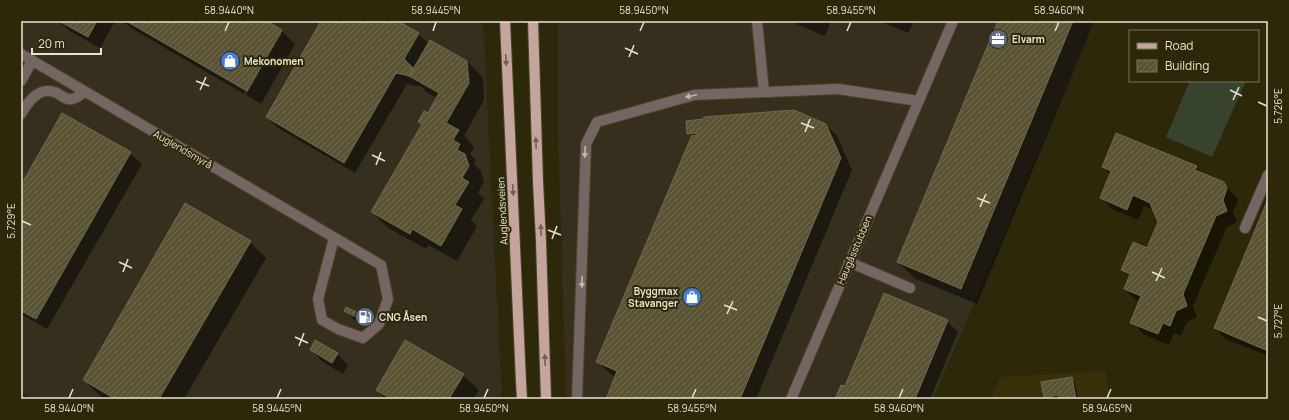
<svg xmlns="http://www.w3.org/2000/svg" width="1289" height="420" viewBox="0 0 1289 420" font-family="Manrope,sans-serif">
<defs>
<pattern id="building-hatch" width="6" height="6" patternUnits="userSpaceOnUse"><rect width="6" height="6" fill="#5a5334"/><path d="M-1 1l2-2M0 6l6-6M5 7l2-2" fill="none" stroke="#726c50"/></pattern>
</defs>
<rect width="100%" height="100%" fill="#2e280a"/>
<path fill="#362f1e" d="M21,21H483L502,399H38L21,392Z
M558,21H1095L933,399H566L558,130Z"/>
<path fill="#383008" d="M1105,371L1111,399H991L1000,377Z"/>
<path fill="#38432d" d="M1190,81H1241L1245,83L1212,157L1166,137Z"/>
<path fill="#0007" d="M59,21H115L100,48L68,30Z
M123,21H265L282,31L295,44L261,104L246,95L282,33H279L244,94L131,28Z
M323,21H396L418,34L429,44L467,61L483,78L484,100L464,136L474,147L470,154L476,160L474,164L481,171L484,182L478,193L484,199L471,220L477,226L457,261L428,245L426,249L388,228L372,212L422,124L419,121L428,114L437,98L426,92L422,87L407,84L355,173L278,128L267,117Z
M793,21H831L825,36L796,24Z
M880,21H914L908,33Z
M999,21H1093L1094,22L977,304L914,278L898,262Z
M826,125L837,136L852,170L756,399H607L616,377L609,373L598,362L692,137L688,133Z
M130,153L142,164L47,329L21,314V187Z
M1103,167H1196L1204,175L1226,186L1237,198L1238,202L1233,212L1237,222L1227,227L1193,306L1197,317L1187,322L1181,336L1174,333L1169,345L1143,334L1132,322L1140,301L1136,300L1125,289L1130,277L1122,269L1148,249L1159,222L1154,210L1144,206L1138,220L1112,209L1101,197L1110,175Z
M1268,201V356L1226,339L1215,328Z
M250,242L266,258L184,399H105L100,396L84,380Z
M345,310L357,314L369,325L367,328L356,322Z
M947,321L958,332L930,399H837L845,387Z
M311,350L337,354L348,365L343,374L322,361Z
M463,375L479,390L474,399H386L377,390Z
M1071,378L1075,382L1078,399H1047L1045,397Z"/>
<path fill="url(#building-hatch)" stroke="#706a4b" d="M59,21H97L88,37Z
M126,21H267L282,30L247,91Z
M321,21H398L419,33L404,59L414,69L409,76L396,73L344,163L266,117Z
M998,21H1073L961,289L897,262Z
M430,40L467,61L469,83L446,123L459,130L453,140L460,144L457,150L465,154L469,166L462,178L469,182L455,205L462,209L441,246L412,229L410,234L371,212L422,124L418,122L424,111L428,113L439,93L409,76Z
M794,110L826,124L841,158L740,399H606L617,371L596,362L692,135L695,136L697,133L687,134L686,121L703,119L704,117Z
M62,113L131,152L36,319L21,311V185Z
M1116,133L1197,166L1195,170L1224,182L1227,188L1223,200L1227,211L1216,216L1183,294L1187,306L1176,311L1170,326L1163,323L1158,334L1130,323L1141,296L1124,289L1130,274L1121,270L1133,242L1147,248L1158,222L1150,203L1133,195L1127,210L1100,198L1111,171L1102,167Z
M1268,199V351L1214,328Z
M185,203L251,241L159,399H115L83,380Z
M884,293L948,320L915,399H835L841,385L845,386Z
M346,307L358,313L356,317L344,311Z
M315,340L338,353L332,363L310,350Z
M405,340L464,374L449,399H391L376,390Z
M1072,377L1076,399H1059L1058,395L1044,398L1041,382Z"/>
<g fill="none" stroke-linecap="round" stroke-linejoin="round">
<defs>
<path id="minor" d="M757,21L764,92
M21,54L381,265L388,299L379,324L363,338L338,329L322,320L318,299L334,238
M21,81L32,61
M21,114C28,102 38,87 54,92C59,93 63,98 68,99C75,100 80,95 85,92
M1245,228L1268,175
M849,262L910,288
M577,399L586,144L597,122L694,95L838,89L919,101
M791,399L953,21"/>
<path id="major" d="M505,21L521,382L522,399
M533,21L538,182L541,241L546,399"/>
</defs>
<use href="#minor" stroke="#4c462a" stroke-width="12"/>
<use href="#major" stroke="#4c462a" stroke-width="12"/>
<use href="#minor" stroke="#766663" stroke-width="10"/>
<use href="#major" stroke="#c5a49d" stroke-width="10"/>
</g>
<defs><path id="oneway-solid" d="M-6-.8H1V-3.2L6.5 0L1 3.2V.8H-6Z"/></defs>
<g fill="#72604c">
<use href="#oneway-solid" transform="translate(506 60) rotate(87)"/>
<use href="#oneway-solid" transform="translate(536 143) rotate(-92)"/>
<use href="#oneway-solid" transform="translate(513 190) rotate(87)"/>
<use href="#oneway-solid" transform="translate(541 230) rotate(-93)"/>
<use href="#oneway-solid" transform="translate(545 360) rotate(-92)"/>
</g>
<g fill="#c0b8ac">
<use href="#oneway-solid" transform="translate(691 96) rotate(168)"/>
<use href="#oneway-solid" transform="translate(585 152) rotate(92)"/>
<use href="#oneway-solid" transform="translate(582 282) rotate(92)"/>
</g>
<path fill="none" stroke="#e8e4d3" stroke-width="1.5" d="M225,31L229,22M433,31L436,22M640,31L644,22M847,31L851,22M1055,31L1059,22M625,48L638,54M629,57L634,45M196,81L209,86M200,90L206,77M1230,90L1242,96M1233,100L1239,87M1258,102L1267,106M801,123L814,128M805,132L810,119M372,155L385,161M376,165L381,152M977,198L990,203M980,207L986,194M22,221L31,225M548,230L561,235M552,239L557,226M119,262L132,268M123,272L128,259M1152,272L1165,278M1156,281L1162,268M724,305L737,310M727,314L733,301M1258,317L1267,321M295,337L308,343M299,346L304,333M69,398L73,389M277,398L281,389M484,398L488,389M692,398L696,389M899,398L903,389M1107,398L1111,389"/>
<defs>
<symbol id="office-disc" viewBox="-11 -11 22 22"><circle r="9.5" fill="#5c6f8a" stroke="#2e280a"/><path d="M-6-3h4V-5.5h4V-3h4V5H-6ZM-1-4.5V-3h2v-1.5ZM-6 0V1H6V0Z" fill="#fff"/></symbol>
<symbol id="shop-disc" viewBox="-11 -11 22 22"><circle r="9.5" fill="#3f7fe0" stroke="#2e280a"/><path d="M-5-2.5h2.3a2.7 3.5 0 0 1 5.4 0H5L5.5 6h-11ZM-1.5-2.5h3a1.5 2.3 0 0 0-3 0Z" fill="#fff"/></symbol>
<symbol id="fuel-disc" viewBox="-11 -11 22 22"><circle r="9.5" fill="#5c6f8a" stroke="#2e280a"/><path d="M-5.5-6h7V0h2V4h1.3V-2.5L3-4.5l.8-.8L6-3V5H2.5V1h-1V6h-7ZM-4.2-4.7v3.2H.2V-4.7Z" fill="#fff"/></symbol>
</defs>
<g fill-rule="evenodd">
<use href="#office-disc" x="987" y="28" width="22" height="22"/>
<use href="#shop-disc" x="219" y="50" width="22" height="22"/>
<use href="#shop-disc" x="681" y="286" width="22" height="22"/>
<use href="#fuel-disc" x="354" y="306" width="22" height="22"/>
</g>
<g text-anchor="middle" stroke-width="4" stroke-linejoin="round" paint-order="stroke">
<g font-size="10" font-weight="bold" fill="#e8e4d3" stroke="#2e280a" text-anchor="start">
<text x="1012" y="43">Elvarm</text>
<text x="244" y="65">Mekonomen</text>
<text x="678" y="295" text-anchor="end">Byggmax<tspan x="678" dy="12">Stavanger</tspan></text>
<text x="379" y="321">CNG Åsen</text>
</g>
<g font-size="10" fill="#e8e4d3" stroke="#2e280a">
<text transform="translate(183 149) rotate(30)" y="4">Auglendsmyrå</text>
<text transform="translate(502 211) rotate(-93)" y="4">Auglendsveien</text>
<text transform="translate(854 250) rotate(-67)" y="4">Haugåsstubben</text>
</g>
</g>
<rect width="1289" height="420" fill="none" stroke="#2e280a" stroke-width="44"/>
<rect x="1129" y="30" width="130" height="52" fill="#2e280a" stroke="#78735a"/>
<rect x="1137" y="43" width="20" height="6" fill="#c5a49d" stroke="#78735a"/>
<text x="1165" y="50" font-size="12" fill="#e8e4d3">Road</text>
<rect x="1137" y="60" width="20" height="12" fill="url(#building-hatch)" stroke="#78735a"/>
<text x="1165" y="70" font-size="12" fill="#e8e4d3">Building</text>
<path d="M32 48v6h69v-6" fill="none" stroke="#e8e4d3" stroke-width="2"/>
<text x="38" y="48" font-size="12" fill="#e8e4d3" stroke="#2e280a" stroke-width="3" paint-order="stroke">20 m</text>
<rect x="22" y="22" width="1245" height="376" fill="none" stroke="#e8e4d3" stroke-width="1.5"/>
<g font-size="10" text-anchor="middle" fill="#e8e4d3">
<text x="229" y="14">58.9440°N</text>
<text x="436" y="14">58.9445°N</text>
<text x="644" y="14">58.9450°N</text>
<text x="851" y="14">58.9455°N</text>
<text x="1059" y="14">58.9460°N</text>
<text transform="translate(1278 106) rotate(-90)" y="4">5.726°E</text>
<text transform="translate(11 221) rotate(-90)" y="4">5.729°E</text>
<text transform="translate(1278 321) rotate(-90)" y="4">5.727°E</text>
<text x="69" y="412">58.9440°N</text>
<text x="277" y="412">58.9445°N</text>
<text x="484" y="412">58.9450°N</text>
<text x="692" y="412">58.9455°N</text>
<text x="899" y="412">58.9460°N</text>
<text x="1107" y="412">58.9465°N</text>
</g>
</svg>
